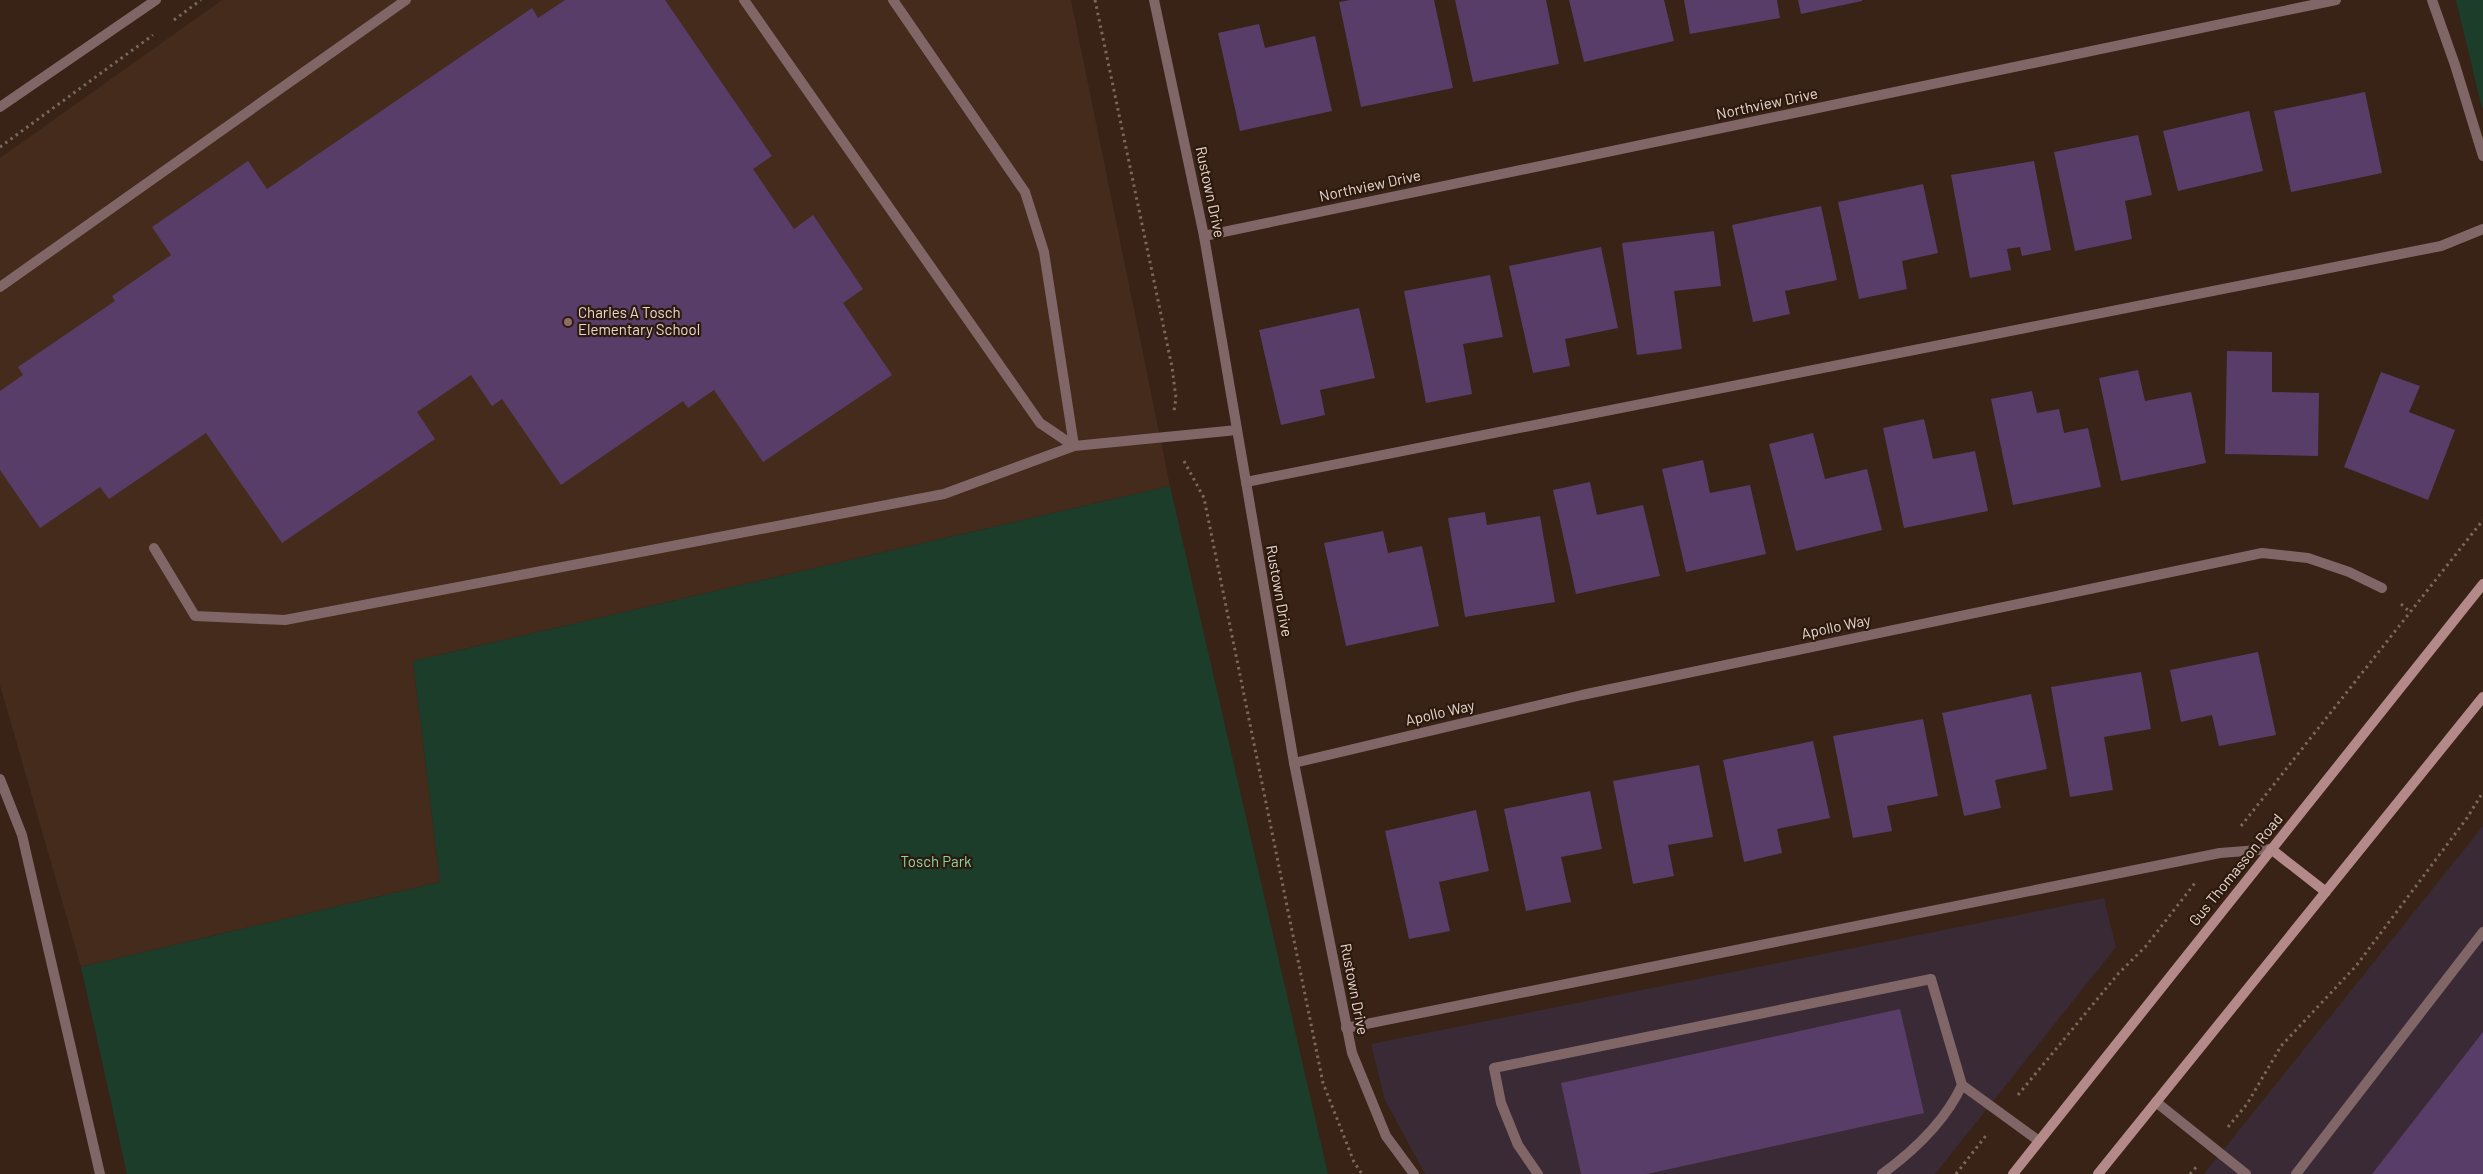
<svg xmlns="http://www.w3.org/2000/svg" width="2483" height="1174" viewBox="0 0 2483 1174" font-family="Barlow,sans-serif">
<rect width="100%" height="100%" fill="#382316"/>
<path fill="#3a2a35" d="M2483,826V1174H2204Z
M2104,898L2116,947L1935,1174H1425L1385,1100L1371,1044Z"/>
<path fill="#452b1b" d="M222,0H1071L1170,486L413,661L440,882L81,967L0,685V158Z"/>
<path fill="#1b3d29" d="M2456,0H2483V110L2480,100Z
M1170,486L1328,1174H127L81,967L440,882L413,661Z"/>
<path fill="#583d68" d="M565,0H665L772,156L753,169L794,229L813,215L863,289L843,303L892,375L763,462L714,390L688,408L683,401L561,485L502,399L492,406L471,375L417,412L435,439L282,543L206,433L109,499L100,487L40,528L0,470V391L23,375L18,367L115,301L112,296L171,255L152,227L248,161L267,189L532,8L538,18Z
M1350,0H1434L1453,88L1361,107L1339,2Z
M1455,0H1546L1559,64L1473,82Z
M1569,0H1664L1674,41L1584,62Z
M1684,0H1777L1780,18L1690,34Z
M1798,0H1862V1L1801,14Z
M1259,24L1265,48L1315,36L1332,111L1240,131L1218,33Z
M2365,92L2382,173L2291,192L2274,111Z
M2249,111L2263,171L2178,191L2163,131Z
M2138,135L2152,195L2125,201L2132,239L2075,251L2054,152Z
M2034,161L2051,250L2022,256L2020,247L2007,249L2011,270L1970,278L1951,175Z
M1923,184L1938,253L1902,261L1907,289L1859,299L1838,202Z
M1821,206L1837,280L1785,291L1790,314L1753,322L1732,225Z
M1714,231L1721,286L1674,291L1682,349L1637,355L1622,243Z
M1601,247L1618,328L1565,339L1570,366L1533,373L1509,266Z
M1490,275L1503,337L1463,344L1472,394L1426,403L1404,291Z
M1359,308L1375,378L1320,390L1325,415L1281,425L1259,330Z
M2227,351L2272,352V392L2319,393L2318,456L2225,454Z
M2138,370L2145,401L2191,392L2206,463L2121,481L2099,378Z
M2381,372L2420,386L2409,412L2455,430L2428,500L2344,467Z
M2032,391L2037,413L2059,409L2064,433L2088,428L2101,487L2013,505L1991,399Z
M1924,419L1933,459L1975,451L1988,511L1904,528L1883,428Z
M1813,433L1825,479L1867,469L1882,530L1796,551L1769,444Z
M1703,460L1710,493L1750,485L1766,554L1686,572L1662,469Z
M1590,482L1597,515L1643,505L1660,576L1576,594L1553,490Z
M1485,512L1487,525L1540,516L1555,602L1465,617L1448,518Z
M1383,531L1388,553L1422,546L1439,626L1346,646L1324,543Z
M2258,652L2276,735L2219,746L2212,715L2181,722L2170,670Z
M2141,672L2151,729L2104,737L2113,790L2070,797L2051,687Z
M2031,694L2047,769L1995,780L2001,808L1964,816L1942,713Z
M1923,719L1938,796L1887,806L1892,831L1853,838L1833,736Z
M1813,741L1830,818L1777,829L1782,853L1744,862L1723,760Z
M1699,765L1713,837L1668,845L1674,876L1633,884L1613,781Z
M1590,791L1602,849L1561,857L1571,902L1526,911L1504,809Z
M1476,810L1489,871L1439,882L1450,931L1409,939L1385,831Z
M1900,1009L1924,1113L1647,1174H1581L1561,1083Z
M2483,1032V1174H2372Z"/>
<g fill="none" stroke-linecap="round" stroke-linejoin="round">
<path stroke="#7a685c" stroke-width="3" stroke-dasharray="2.5 4" stroke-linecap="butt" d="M1095,0L1172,367L1176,398L1174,411
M174,20L201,0
M0,147L153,35
M1184,461L1204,498L1323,1083L1354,1162L1362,1174
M2401,604L2410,612
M2241,826L2483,520
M2018,1095L2118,974L2146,946L2195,883
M2228,1127L2247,1104L2281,1046L2356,966L2467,818L2483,792
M1956,1174L1988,1133
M2190,1174L2198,1165"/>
<path stroke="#816667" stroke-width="10" d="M744,0L1040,423L1074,446
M893,0L1025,192L1044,252L1074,446
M0,287L406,0
M1246,482L2441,246L2483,229
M154,548L195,616L285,620L944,494L1074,446L1237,430
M0,779L22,835L100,1174
M1346,1028L2220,853L2271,849
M1962,1085L2039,1141
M2156,1102L2246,1174
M1538,1174L1518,1145L1501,1103L1494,1068L1931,979L1962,1085C1945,1122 1915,1150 1882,1174
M2296,1174L2483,932"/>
<path stroke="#816667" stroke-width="10" d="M2432,0L2455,65L2483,156
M0,107L156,0
M1204,236L2336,0
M1294,763L1582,695L2262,553L2308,558L2349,572L2382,588"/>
<path stroke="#816667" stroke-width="10" d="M1154,0L1204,236L1294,763L1352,1053L1386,1136L1414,1174"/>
<path stroke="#b3898a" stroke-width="10" d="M2271,849L2326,892
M2013,1174L2483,584
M2098,1174L2483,697"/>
</g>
<circle fill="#8d6e63" stroke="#2d190d" stroke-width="2" cx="568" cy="322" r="5"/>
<g text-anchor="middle" stroke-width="4.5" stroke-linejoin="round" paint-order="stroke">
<g font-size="15" fill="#e7d8d0" stroke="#2d190d">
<text transform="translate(1767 104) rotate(-12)" y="5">Northview Drive</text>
<text transform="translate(1370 186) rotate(-12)" y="5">Northview Drive</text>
<text transform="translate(1210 192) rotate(78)" y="5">Rustown Drive</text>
<text transform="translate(1279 591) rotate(80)" y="5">Rustown Drive</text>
<text transform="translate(1836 627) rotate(-12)" y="5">Apollo Way</text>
<text transform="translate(1440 713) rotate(-13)" y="5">Apollo Way</text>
<text transform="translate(2236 870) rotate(-51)" y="5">Gus Thomasson Road</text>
<text transform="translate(1354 989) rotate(79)" y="5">Rustown Drive</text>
</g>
<g font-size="15" fill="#e7d8d0" stroke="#2d190d" text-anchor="start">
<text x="578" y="318">Charles A Tosch<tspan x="578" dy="17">Elementary School</tspan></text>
</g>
<g font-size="15" fill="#87d7a4" stroke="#2d190d">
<text x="936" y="867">Tosch Park</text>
</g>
</g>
</svg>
